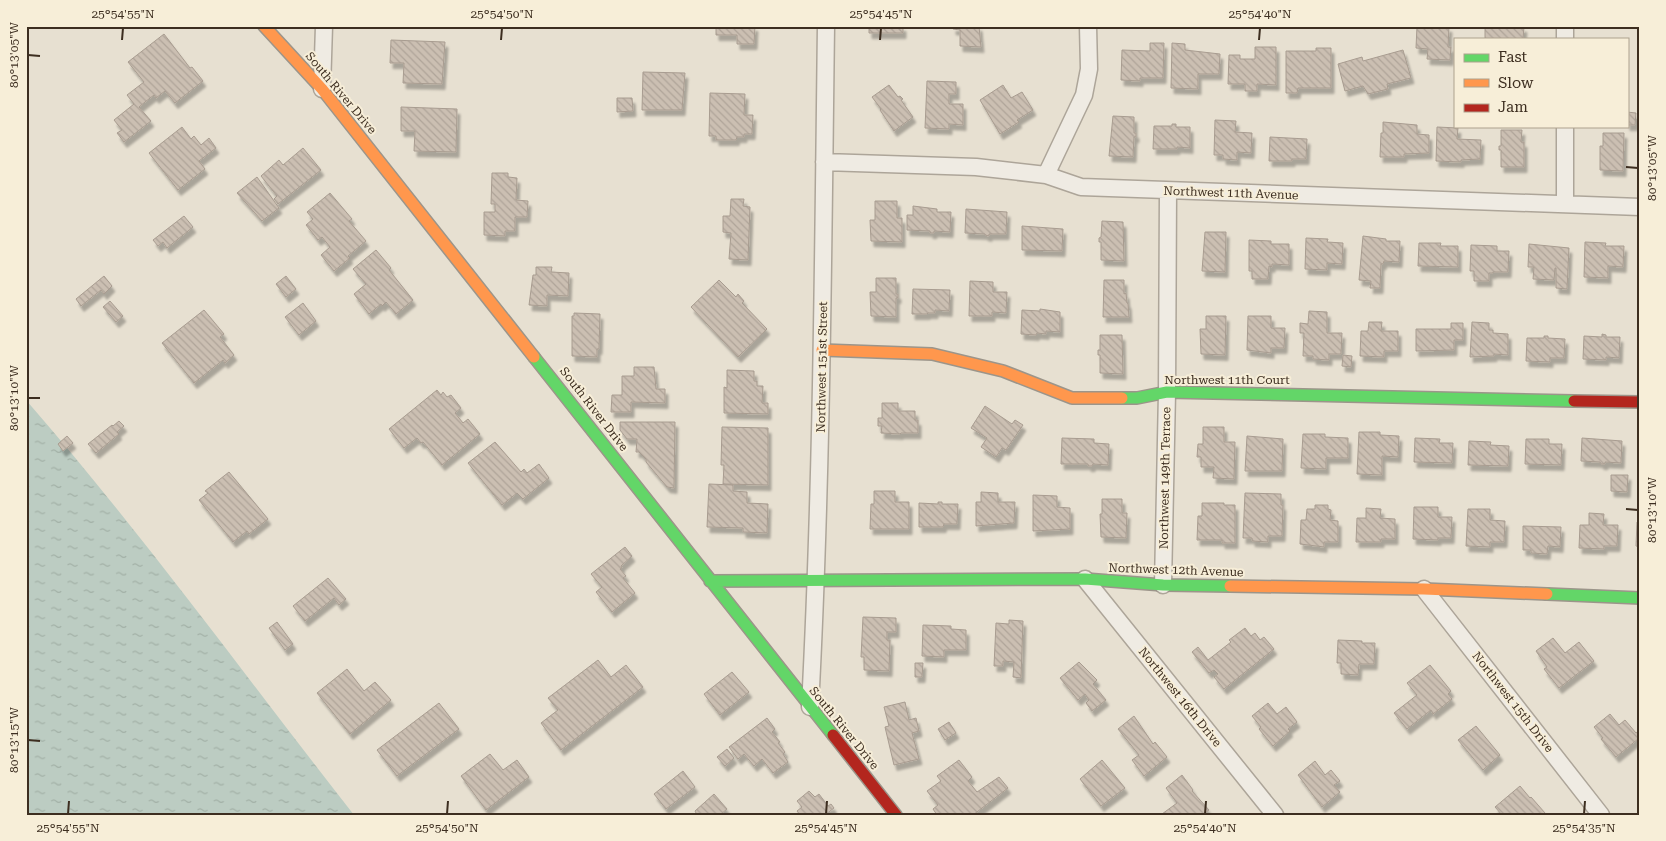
<svg xmlns="http://www.w3.org/2000/svg" width="1666" height="841" viewBox="0 0 1666 841" font-family="'Roboto Serif',serif">
<defs>
<pattern id="water-ripples" width="26" height="14" patternUnits="userSpaceOnUse" patternTransform="scale(1.25)"><rect width="26" height="14" fill="#bcccc2"/><path d="M2 4q2-2 4 0t4 0M15 11q2-2 4 0t4 0" fill="none" stroke="#a2b0a6"/></pattern>
<pattern id="building-back-hatch" width="6" height="6" patternUnits="userSpaceOnUse" patternTransform="scale(1.25)"><rect width="6" height="6" fill="#cbbfb2"/><path d="M-1 5l2 2M0 0l6 6M5-1l2 2" fill="none" stroke="#afa499"/></pattern>
<filter id="shadow"><feDropShadow dx="3" dy="5.5" stdDeviation="1" flood-color="#0004"/></filter>
</defs>
<rect width="100%" height="100%" fill="#e7e0d1"/>
<path fill="url(#water-ripples)" d="M26,400C142,533 245,676 354,815H26Z"/>
<path fill="url(#building-back-hatch)" stroke="#a89c90" filter="url(#shadow)" d="M716,26H755L754,44H737V35H716Z
M869,26H903V33H869Z
M953,26H979L981,47L960,46V30L953,29Z
M1417,26L1449,27L1448,47H1451L1450,60L1427,59L1428,49L1416,48Z
M1485,26L1524,27L1523,39H1485Z
M164,34L190,68L192,67L203,81L175,103L165,91L156,98L154,95L145,102L139,107L151,121L124,142L117,133L122,130L114,120L134,104L127,95L144,82L128,62Z
M391,40L445,42L442,84L403,83L404,63H390Z
M1150,43H1164L1163,78H1140V81L1121,80L1122,50L1150,51Z
M1172,43L1185,44V50L1220,54L1219,74H1198V89L1171,88Z
M1255,47H1276V85L1257,84V91H1245V84H1228L1229,55H1240V59H1255Z
M1316,48H1331V88H1298L1297,93H1286V51H1316Z
M1403,50L1411,78L1387,84L1388,89L1368,94L1363,86L1345,91L1338,64L1362,57L1363,61Z
M643,72L685,73L682,110H642Z
M927,81L956,82V94H949V104H963V125L949,124V129L925,128Z
M889,85L898,97L900,96L903,99L901,100L913,117L894,131L880,110L881,109L872,97Z
M1003,85L1011,98L1022,92L1033,110L1017,120L1019,122L1000,134L980,100Z
M710,93L745,94L744,115H753L752,134H744V137H737L736,140H716V136H709Z
M617,98H632L633,111L617,112Z
M401,107L457,109L456,152L414,151L415,131H401Z
M1627,112L1636,113L1635,125H1627Z
M1113,116L1134,117V133H1136V137H1134L1133,157L1109,156Z
M1215,120L1236,121L1235,132L1252,133L1251,153L1237,152V160L1223,159V155H1214Z
M1383,122L1417,125V134L1429,135V153L1404,154V157H1380L1381,133H1383Z
M1172,124H1176V127H1190V148L1177,147V149H1153L1154,126H1172Z
M182,127L191,139L194,136L201,145L209,138L216,148L199,161L205,169L178,190L149,153Z
M1437,127L1458,128L1457,139L1481,140L1480,159L1461,160V162L1436,161Z
M1501,130H1522L1521,142H1524V167H1501V150H1499V146H1501Z
M1603,133H1624L1623,171L1600,170V146H1603Z
M1270,137L1307,139L1306,159H1292V161H1269Z
M303,148L321,170L278,204L274,199L277,196L261,176L279,160L283,165Z
M492,173H508V177L517,178L516,200L528,201L527,217H515V231H505V236L484,235V212H495V204H491Z
M257,177L279,208L262,221L237,193Z
M330,193L352,219L349,221L366,241L348,256L350,258L334,271L321,255L330,247L322,237L318,240L306,225L313,219L307,212Z
M731,199H744L743,206L750,207L748,260L729,259L731,233L723,232V216H730Z
M875,201H897V218H902V242L871,241L870,220H875Z
M913,206L937,209V212H951L950,232L934,231V233H930V231L907,230V215H913Z
M966,209L1007,212L1006,234H989V236L985,235V234L965,233Z
M184,216L193,227L167,248L163,242L158,246L153,240Z
M1102,221L1123,222L1124,261L1101,260V242H1099V238L1101,237Z
M1022,226L1063,229L1062,251L1022,250Z
M1205,232H1226L1225,272L1202,271Z
M1363,236L1386,239V241H1400L1399,262L1384,261L1383,264H1381L1380,288H1370L1371,281L1359,280Z
M1306,238L1328,239L1327,242L1343,243L1342,264L1327,263V270L1305,269Z
M1249,240L1271,241V244H1289V265L1272,264V267L1269,266L1268,279H1252V271H1249Z
M1585,242L1606,243L1605,246H1624L1623,267L1608,266V278L1584,277Z
M1419,243H1441L1440,246H1458V267L1418,266Z
M1529,244L1569,248L1567,289L1556,288V268H1555L1554,280L1533,279L1534,267H1528Z
M1471,245L1497,246V251H1509L1508,272H1493V273H1489V281H1474V271H1470Z
M376,250L391,268L389,270L413,300L396,314L386,302L382,306L381,304L369,314L354,294L366,284L353,269Z
M536,267H552L551,272L569,273L568,296L547,295V306L529,305L533,275H536Z
M104,276L112,286L104,294L101,290L81,306L76,299Z
M286,276L296,289L286,297L276,284Z
M876,278H896V294H898V298H896V317L871,316L870,292H876Z
M719,280L736,297L738,294L744,301L742,303L767,329L738,357L691,307Z
M1104,280H1124V294L1126,293L1127,303H1128L1129,317H1103Z
M970,281L993,282V292H1007L1006,313L992,312V316H969Z
M913,289L950,290L949,311L935,310V313H928L927,314H912Z
M110,301L123,316L116,322L103,307Z
M303,303L316,321L299,335L285,317Z
M1040,309L1060,312V332L1046,331V334L1037,333L1036,335L1021,334L1022,310L1040,311Z
M204,310L224,334L220,337L234,355L225,363L223,360L194,383L162,343Z
M1309,311L1327,312V333H1342L1341,354H1329V360L1313,359V356H1303L1304,333H1300V323L1308,324Z
M574,313L600,314L599,349H597V357L572,356V316H574Z
M1206,316H1226L1225,355L1201,354L1200,329H1206Z
M1248,316H1271V328H1285L1284,348H1271V353L1247,350Z
M1369,322H1382L1381,331H1398V351H1384V357L1360,356L1361,331H1368Z
M1472,322L1489,323V330H1493V333L1508,334V355L1494,354V356L1470,357Z
M1451,323H1463V340H1454V350L1416,351V329H1451Z
M1602,334L1606,335V337H1620L1619,358L1606,357V360L1583,359L1584,336L1602,337Z
M1100,335H1122L1123,374L1100,373V355H1098V350H1100Z
M1544,336H1548V338L1565,339L1564,358H1550V362L1526,361L1527,338H1544Z
M1343,355L1352,356L1351,367L1342,366Z
M634,367H654L656,389H665V403L631,402V412H611L612,395H622V376H634Z
M727,370L754,371V381H757V386H763L762,403H768V414L724,413V387L727,388Z
M437,390L441,395L443,392L447,397L451,395L461,408L455,413L463,423L468,419L480,434L442,465L423,442L421,443L417,438L404,448L389,429Z
M882,403H898V411H915V420H918V433H901L900,434L881,433L882,426H878V418H882Z
M985,406L1012,424L1015,420L1023,425L1006,450L1002,448L996,457L981,447L987,438L971,428Z
M119,421L124,426L117,432L119,434L96,453L88,444L112,425L113,426Z
M620,422H675L674,488L667,487L646,462V459L639,452H636L637,439H627L620,430Z
M722,427L768,428V485L723,484L724,465H721Z
M1203,427H1224V442H1235L1234,479L1213,478L1214,467H1201V457H1197L1198,444H1203Z
M1359,432H1380V435L1399,436L1398,457L1382,456V475L1357,474Z
M1303,434H1325V437L1348,438V458H1326V469L1301,468Z
M67,436L73,443L63,451L58,444Z
M1247,436L1283,439L1282,471H1245Z
M1062,438L1094,439V443L1109,444L1108,465L1093,464L1092,466H1088V464H1061Z
M1415,438L1440,439L1439,443H1453L1452,463L1414,462Z
M1582,438L1622,441L1621,463L1605,462V464H1601L1600,462L1581,461Z
M1526,439H1549V444H1562L1561,465L1525,464Z
M1469,441L1491,442L1490,445L1509,446L1508,466L1468,465Z
M495,442L521,472L524,469L527,473L539,464L549,478L523,499L517,493L502,505L468,463Z
M229,472L268,519L249,534L247,531L233,542L199,500L208,493L205,491Z
M1611,475H1628L1627,492L1611,491Z
M709,484L733,485V491L747,492V503L768,504L767,533L743,532V528L707,527Z
M874,491H895V502H909V529H870L871,504H874Z
M981,492L998,493V502H1015L1014,523L976,526V502H981Z
M1245,493L1281,494V505H1283L1282,536H1268V542L1252,541V538H1243Z
M1033,495L1057,496V507L1070,508V529L1033,531Z
M1102,499H1122V513H1127L1126,538L1101,537L1100,514H1102Z
M938,502H942V504H958L957,524H944L943,527H919V503L938,504Z
M1202,503H1224V505H1235V543H1222V540H1197L1198,516H1202Z
M1315,505H1328V509L1331,510L1330,520L1338,521V542H1324V547L1300,544L1301,520H1306L1307,509H1315Z
M1414,507H1438V517H1452L1451,538H1438V540L1413,539Z
M1366,508L1381,509L1380,518L1395,519V539H1381V542H1356L1357,518H1366Z
M1468,509H1490V520L1505,521L1504,542H1490V547L1466,546Z
M1589,513L1604,514L1603,525H1618L1617,546H1604V549L1579,548L1580,525H1589Z
M1637,522H1640V547L1636,546Z
M1523,526L1561,527L1560,547L1548,546L1547,554L1531,553V550H1523Z
M625,547L632,556L621,566L622,568L620,569L626,576L623,578L635,593L612,612L596,592L602,587L591,574Z
M328,578L346,599L339,605L334,598L305,621L293,606Z
M863,617L896,618V632H887V640H890L889,671L864,670V657H861Z
M1009,620L1023,621L1021,678L1013,677L1014,662L1003,661V666H994L996,623L1009,624Z
M277,622L293,644L285,650L269,628Z
M923,625L951,626V629L966,630V650H944V657L922,656Z
M1245,628L1251,636L1255,633L1260,640L1264,637L1274,649L1224,689L1214,677L1218,674L1214,670L1209,673L1192,652L1198,647L1208,660L1231,642L1229,640Z
M1553,638L1565,653L1579,642L1594,661L1559,688L1544,669L1547,667L1536,651Z
M1338,640L1362,641V643H1375L1374,664H1359L1358,675L1341,674V663H1337Z
M598,660L611,677L626,665L643,687L561,750L541,723L558,710L548,698Z
M1079,662L1097,680L1093,684L1106,700L1092,711L1086,703L1089,700L1085,694L1078,700L1060,678Z
M915,663H923L922,677H915Z
M1430,665L1451,691L1448,694L1452,699L1433,714L1431,710L1407,729L1394,713L1417,695L1407,683Z
M347,669L364,691L375,682L391,700L350,734L317,693Z
M732,672L749,692L720,715L704,694Z
M905,702L909,720L916,718L919,731L912,733L919,759L894,765L885,727L889,726L884,707Z
M439,703L459,729L397,776L377,750Z
M1268,703L1277,714L1286,707L1297,722L1288,729L1290,731L1273,746L1259,729L1261,727L1252,716Z
M1610,714L1619,725L1625,720L1636,733L1640,730V740L1638,739L1616,757L1601,739L1603,738L1594,727Z
M1134,716L1153,744L1155,742L1167,757L1144,776L1132,760L1139,755L1118,729Z
M767,718L775,729L772,732L780,742L778,743L785,752L783,754L788,762L773,773L762,759L754,766L744,754L738,759L729,747Z
M949,722L956,733L945,740L938,729Z
M1476,726L1500,755L1483,770L1458,740Z
M727,749L734,758L725,766L717,757Z
M490,754L503,770L517,760L529,777L486,810L461,776Z
M959,760L972,777L968,781L977,792L999,777L1008,788L973,815H937L933,809L938,805L927,791L941,781L937,776Z
M1102,760L1125,788L1101,806L1080,779Z
M1315,761L1325,775L1331,770L1340,781L1334,785L1340,792L1322,807L1298,775Z
M683,771L695,787L666,809L654,794Z
M1182,775L1193,790L1192,791L1209,810L1203,815L1162,814L1177,803L1166,788Z
M1520,786L1530,798L1531,797L1545,813L1543,815H1502L1495,807Z
M809,791L815,797L819,794L828,806L831,804L834,808L825,815H800L797,811L802,807L797,801Z
M714,794L727,809L720,815H697L695,811Z"/>
<g fill="none" stroke-linecap="round" stroke-linejoin="round">
<defs>
<path id="street" d="M1565,26V39
M322,89L324,26
M1565,126V204
M824,162L976,167L1046,175L1081,187L1640,207
M1046,175L1084,95L1089,69L1088,26
M1085,579L1275,815
M1163,585L1167,392L1168,191
M1424,589L1601,815
M810,707C822,480 823,253 826,26"/>
<path id="fast" d="M534,357L833,735
M1122,398H1137L1167,392L1574,401
M710,581L1085,579L1163,585L1230,586
M1547,594L1640,598"/>
<path id="slow" d="M264,26L322,89L534,357
M822,350L932,354L1003,371L1072,398H1122
M1230,586L1424,589L1547,594"/>
<path id="jam" d="M1574,401L1640,402
M833,735L896,815"/>
</defs>
<use href="#street" stroke="#ada599" stroke-width="19"/>
<use href="#fast" stroke="#9c958a" stroke-width="14"/>
<use href="#slow" stroke="#9c958a" stroke-width="14"/>
<use href="#jam" stroke="#9c958a" stroke-width="14"/>
<use href="#street" stroke="#efebe3" stroke-width="16"/>
<use href="#fast" stroke="#63d668" stroke-width="11"/>
<use href="#slow" stroke="#ff974d" stroke-width="11"/>
<use href="#jam" stroke="#b3261e" stroke-width="11"/>
</g>
<path fill="none" stroke="#3d2e20" stroke-width="2" d="M122,40L123,28M501,40L502,28M880,40L881,28M1259,40L1260,28M28,55L40,56M1626,167L1638,168M28,398H40M1626,509L1638,510M28,740L40,741M68,814L69,801M447,814L448,801M826,814L827,801M1205,814L1206,801M1584,814L1585,801"/>
<g text-anchor="middle" stroke-width="4" stroke-linejoin="round" paint-order="stroke">
<g font-size="12" fill="#3d2e20" stroke="#f7eed8">
<text transform="translate(341 93) rotate(50)" y="4">South River Drive</text>
<text transform="translate(1231 193) rotate(2)" y="4">Northwest 11th Avenue</text>
<text transform="translate(822 367) rotate(-89)" y="4">Northwest 151st Street</text>
<text x="1227" y="384">Northwest 11th Court</text>
<text transform="translate(594 409) rotate(52)" y="4">South River Drive</text>
<text transform="translate(1165 478) rotate(-89)" y="4">Northwest 149th Terrace</text>
<text transform="translate(1176 570) rotate(2)" y="4">Northwest 12th Avenue</text>
<text transform="translate(1180 697) rotate(51)" y="4">Northwest 16th Drive</text>
<text transform="translate(1513 702) rotate(52)" y="4">Northwest 15th Drive</text>
<text transform="translate(844 728) rotate(51)" y="4">South River Drive</text>
</g>
</g>
<rect width="1666" height="841" fill="none" stroke="#f7eed8" stroke-width="55"/>
<rect x="1454" y="38" width="175" height="90" fill="#f7eed8" stroke="#ada18e"/>
<rect x="1464" y="54" width="25" height="8" fill="#63d668" stroke="#ada18e"/>
<text x="1498" y="62" font-size="15" fill="#3d2e20">Fast</text>
<rect x="1464" y="79" width="25" height="8" fill="#ff974d" stroke="#ada18e"/>
<text x="1498" y="88" font-size="15" fill="#3d2e20">Slow</text>
<rect x="1464" y="104" width="25" height="8" fill="#b3261e" stroke="#ada18e"/>
<text x="1498" y="112" font-size="15" fill="#3d2e20">Jam</text>
<rect x="28" y="28" width="1610" height="786" fill="none" stroke="#3d2e20" stroke-width="2"/>
<g font-size="12" text-anchor="middle" fill="#3d2e20">
<text x="123" y="18">25°54'55"N</text>
<text x="502" y="18">25°54'50"N</text>
<text x="881" y="18">25°54'45"N</text>
<text x="1260" y="18">25°54'40"N</text>
<text transform="translate(14 55) rotate(-90)" y="4">80°13'05"W</text>
<text transform="translate(1652 168) rotate(-90)" y="4">80°13'05"W</text>
<text transform="translate(14 398) rotate(-90)" y="4">80°13'10"W</text>
<text transform="translate(1652 510) rotate(-90)" y="4">80°13'10"W</text>
<text transform="translate(14 740) rotate(-90)" y="4">80°13'15"W</text>
<text x="68" y="832">25°54'55"N</text>
<text x="447" y="832">25°54'50"N</text>
<text x="826" y="832">25°54'45"N</text>
<text x="1205" y="832">25°54'40"N</text>
<text x="1584" y="832">25°54'35"N</text>
</g>
</svg>
